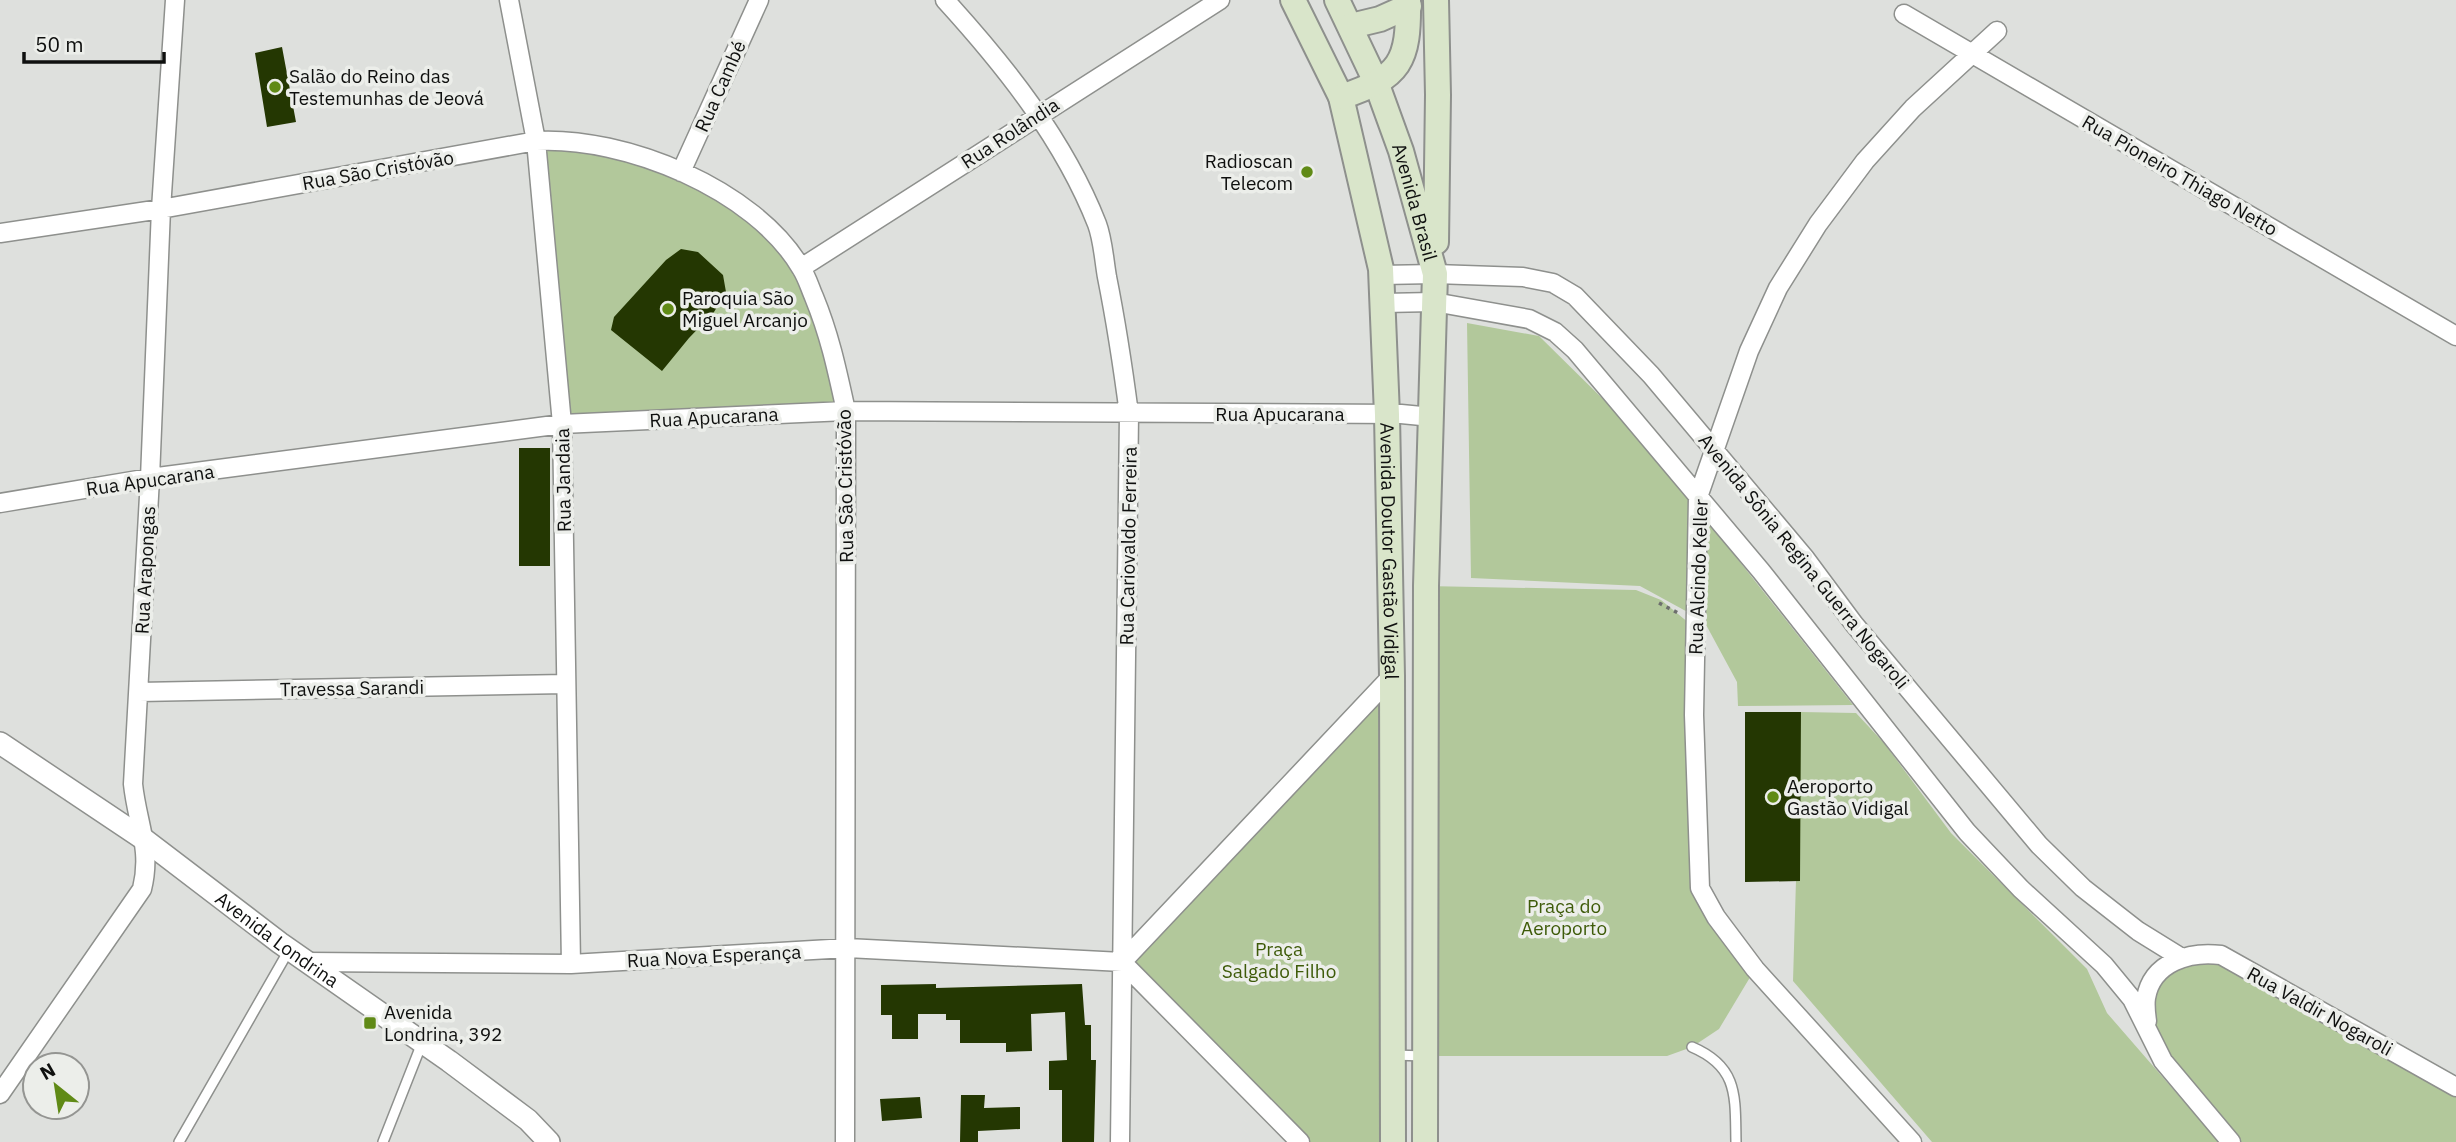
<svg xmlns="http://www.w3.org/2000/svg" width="2456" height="1142" viewBox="0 0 2456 1142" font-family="'IBM Plex Sans',sans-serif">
<rect width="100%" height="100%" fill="#dee0dd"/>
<path fill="#b2c89b" d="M564,140L718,189L801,268L846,409L562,424L536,142Z
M1467,323L1539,336L1609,405L1721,538L1853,705L1738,706L1737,682L1704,621L1640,586L1471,578Z
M1426,586L1636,590L1661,600L1695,628L1700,888L1755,969L1719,1029L1692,1047L1667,1056H1426Z
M1392,676L1393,1142H1300L1122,962Z
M1801,712L1856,713L1884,743L1951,833L2087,969L2107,1013L2219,1142H1932L1793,981Z
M2220,960L2456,1095V1142H2240L2167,1058L2151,1027L2156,985L2182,961Z"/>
<path fill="#243702" d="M282,47L296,122L267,127L255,53Z
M681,249L698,252L723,275L726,292L714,312L689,338L662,371L611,330L614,317L666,260Z
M519,448H550V566H519Z
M1745,712H1801L1800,881L1745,882Z
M936,984V988L1082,984L1085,1025H1091V1060H1096L1094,1142H1062V1090H1049V1061L1067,1060L1065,1012L1031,1014L1032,1051L1006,1052V1043H960V1020H946V1014H918V1039H892V1015H881V985Z
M961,1095H985L984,1108L1020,1107V1129L978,1131V1142H960Z
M920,1097L922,1118L882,1121L880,1099Z"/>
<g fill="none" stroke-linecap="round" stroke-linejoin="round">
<defs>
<path id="service" d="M1692,1047C1739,1067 1735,1097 1736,1142
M1393,1055L1425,1056
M179,1142L289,950
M383,1142L422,1043"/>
<path id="minor" d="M509,0L536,141L562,424L571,964
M945,0C1006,67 1064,140 1097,224C1103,240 1104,260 1107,277C1116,322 1123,368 1129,414L1120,1142
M1904,14L2456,336
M681,172L759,0
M0,233L161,209L536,141C624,136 755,189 801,268C807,277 810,288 814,297C830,336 837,370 846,411L845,1142
M801,268L1220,0
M1381,275L1435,274L1523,277L1553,283L1575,296L1651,375L1805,558L1854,624L2039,845L2083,888L2138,931L2180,957
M1383,303L1434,302L1529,319L1555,332L1575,350L1761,571L1967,832L2021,889L2104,965L2132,999L2163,1061L2231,1142
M0,503L150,478L562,424L846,411L1401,414L1432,417
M139,692L566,684
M306,962L571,964L847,948L1122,962
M1122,962L1392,676
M1122,962L1300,1142
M2147,1021C2146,1014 2145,1005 2146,998C2152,962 2190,951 2221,955L2456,1087
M0,1094L142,889C152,849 137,823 133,784L150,478L161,209L175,0
M1912,1142L1755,969L1716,917L1700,888L1694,715L1698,497L1749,351L1778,288L1818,224L1865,161L1913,108L1997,31"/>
<g id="tertiary">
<path id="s1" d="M0,743L145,840L280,943L449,1061L528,1120L549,1142"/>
</g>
<g id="secondary">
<path id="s2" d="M1293,0L1341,97L1381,269L1387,415L1392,676L1393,1142"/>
<path id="s3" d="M1337,0L1376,82L1401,151L1435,274L1426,586L1425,1142"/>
<path d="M1351,26L1380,19L1409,6"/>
<path d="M1341,97C1401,77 1409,62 1408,0"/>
<path d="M1436,242L1438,95L1436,0"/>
</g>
</defs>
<use href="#service" stroke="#8e908d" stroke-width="12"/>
<use href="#minor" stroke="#8e908d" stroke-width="21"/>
<use href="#tertiary" stroke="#8e908d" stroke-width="24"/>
<use href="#secondary" stroke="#8e908d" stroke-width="28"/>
<path stroke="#6d6f6d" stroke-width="3.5" stroke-dasharray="3.5 5" stroke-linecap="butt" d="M1659,603L1678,613"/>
<use href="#service" stroke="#fff" stroke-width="9"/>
<use href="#minor" stroke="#fff" stroke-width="18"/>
<use href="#tertiary" stroke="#fff" stroke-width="21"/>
<use href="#secondary" stroke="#d9e5ca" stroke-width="24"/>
</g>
<g fill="#608a16" stroke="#eceeea" stroke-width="2.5">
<circle cx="275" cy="87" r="7"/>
<circle cx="1307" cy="172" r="7"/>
<circle cx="668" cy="309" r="7"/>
<circle cx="1773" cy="797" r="7"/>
<rect x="363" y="1016" width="14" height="14" rx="3.5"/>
</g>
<g text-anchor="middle" stroke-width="7" stroke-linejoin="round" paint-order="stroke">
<g font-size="19" fill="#0f100f" stroke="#eceeea" text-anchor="start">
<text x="289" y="83">Salão do Reino das<tspan x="289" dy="22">Testemunhas de Jeová</tspan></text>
<text x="1293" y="168" text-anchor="end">Radioscan<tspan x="1293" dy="22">Telecom</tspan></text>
<text x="682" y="305">Paroquia São<tspan x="682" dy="22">Miguel Arcanjo</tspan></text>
<text x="1787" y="793">Aeroporto<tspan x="1787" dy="22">Gastão Vidigal</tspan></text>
<text x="384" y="1019">Avenida<tspan x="384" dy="22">Londrina, 392</tspan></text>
</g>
<g font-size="19" fill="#0f100f" stroke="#eceeea">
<text transform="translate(720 86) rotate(-66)" y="7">Rua Cambé</text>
<text transform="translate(1010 133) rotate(-33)" y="7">Rua Rolândia</text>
<text transform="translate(378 170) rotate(-10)" y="7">Rua São Cristóvão</text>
<text transform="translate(2180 175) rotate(30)" y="7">Rua Pioneiro Thiago Netto</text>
<text dy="7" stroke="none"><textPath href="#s3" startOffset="217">Avenida Brasil</textPath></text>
<text x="1280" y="421">Rua Apucarana</text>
<text transform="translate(714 417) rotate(-3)" y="7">Rua Apucarana</text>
<text transform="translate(150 480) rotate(-8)" y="7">Rua Apucarana</text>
<text transform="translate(563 480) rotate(-91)" y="7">Rua Jandaia</text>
<text transform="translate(845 486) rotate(-91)" y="7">Rua São Cristóvão</text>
<text transform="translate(1128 546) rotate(-89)" y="7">Rua Cariovaldo Ferreira</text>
<text dy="7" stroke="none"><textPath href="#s2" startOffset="567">Avenida Doutor Gastão Vidigal</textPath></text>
<text transform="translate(1804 561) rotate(51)" y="7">Avenida Sônia Regina Guerra Nogaroli</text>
<text transform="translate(145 570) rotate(-87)" y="7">Rua Arapongas</text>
<text transform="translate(1698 577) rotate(-88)" y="7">Rua Alcindo Keller</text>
<text transform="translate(352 688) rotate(-1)" y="7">Travessa Sarandi</text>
<text dy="7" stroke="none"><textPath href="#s1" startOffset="340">Avenida Londrina</textPath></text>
<text transform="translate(714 956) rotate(-3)" y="7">Rua Nova Esperança</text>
<text transform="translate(2320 1011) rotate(29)" y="7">Rua Valdir Nogaroli</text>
</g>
<g font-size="19" fill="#3e5b09" stroke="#eceeea">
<text x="1564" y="913">Praça do<tspan x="1564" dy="22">Aeroporto</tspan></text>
<text x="1279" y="956">Praça<tspan x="1279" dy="22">Salgado Filho</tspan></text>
</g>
</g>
<g transform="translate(56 1086) rotate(330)"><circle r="33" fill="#eceeea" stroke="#949592" stroke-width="2"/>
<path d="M0-5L12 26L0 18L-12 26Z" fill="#608a16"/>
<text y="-10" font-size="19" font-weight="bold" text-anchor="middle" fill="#0f100f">N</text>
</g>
<path d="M24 52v10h140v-10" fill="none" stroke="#0f100f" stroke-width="3.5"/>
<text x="35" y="52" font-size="21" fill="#0f100f" stroke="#eceeea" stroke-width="5" paint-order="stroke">50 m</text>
</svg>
